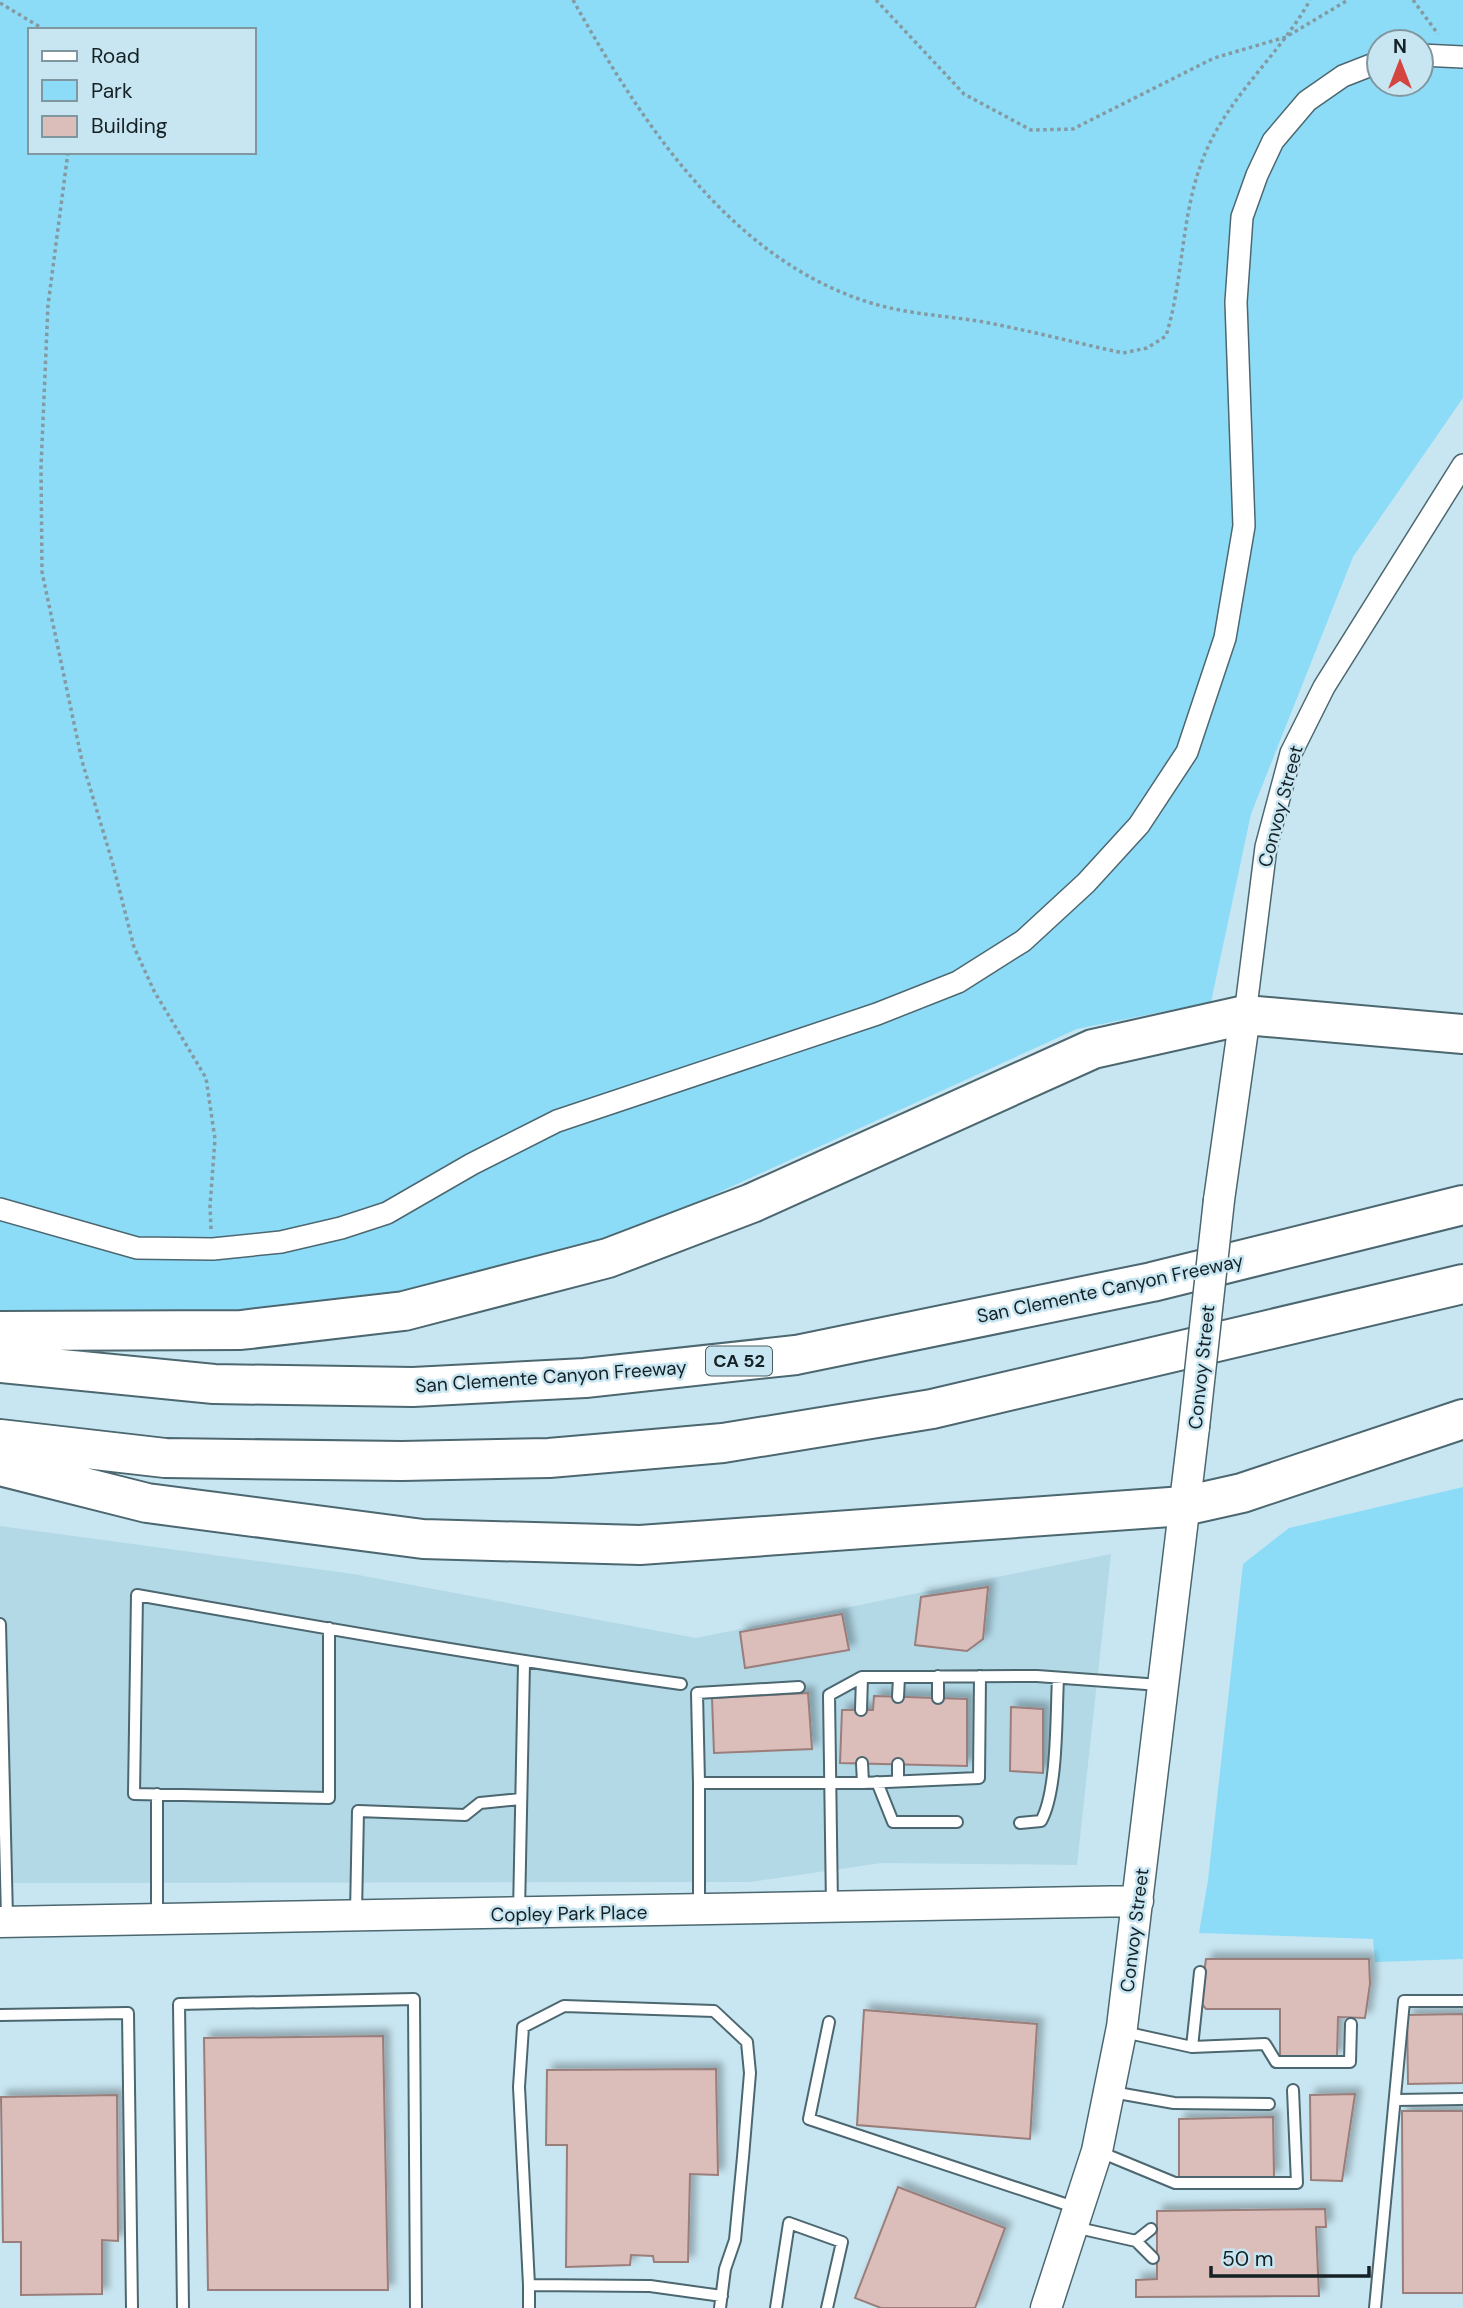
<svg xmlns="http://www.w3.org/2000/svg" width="1463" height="2308" viewBox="0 0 1463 2308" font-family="'DM Sans',sans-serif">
<defs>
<filter id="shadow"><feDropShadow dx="6" dy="-6" stdDeviation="3.5" flood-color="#0004"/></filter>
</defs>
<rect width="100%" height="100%" fill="#c8e6f1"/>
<path fill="#b3d9e7" d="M0,1526L353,1574L696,1638L1111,1554L1077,1865L882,1863L750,1882L0,1883Z"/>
<path fill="#8ddcf7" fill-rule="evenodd" d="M0,0H1463V398L1353,557L1251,814L1211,1002L1077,1029L665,1217L446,1290L192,1317L0,1311ZM30,30H254V152H30ZM1379,42H1421V84H1379Z
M1463,1487V1959L1375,1962L1373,1939L1199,1933L1208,1880L1243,1564L1289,1528Z"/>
<path fill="#dbbdb9" stroke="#9a7e7b" stroke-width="2" filter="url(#shadow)" d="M988,1587L983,1639L967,1651L915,1645L921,1597Z
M842,1614L849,1650L745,1668L740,1632Z
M808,1693L812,1749L714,1753L712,1698Z
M874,1696L967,1699V1766L840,1763L842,1710H873Z
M1011,1707L1043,1709V1773L1010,1771Z
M1206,1959H1369L1370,1984L1365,2018L1338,2017L1337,2057H1280V2009H1206L1200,2002Z
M864,2010L1037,2024L1030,2139L857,2125Z
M1463,2014V2083L1408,2084L1407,2015Z
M383,2036L388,2290H208L204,2038Z
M716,2069L718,2175L690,2174L688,2262H654L653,2256L631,2255L630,2265L566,2267L567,2145H546L547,2070Z
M1355,2094L1342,2181L1311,2180L1310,2095Z
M117,2095L118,2241L102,2240V2294L21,2295V2242H3L1,2097Z
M1402,2111H1463V2293H1403Z
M1273,2117L1274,2177H1179V2119Z
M898,2187L1005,2228L975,2308H881L855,2298Z
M1325,2209L1326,2227H1316L1319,2296L1136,2297V2280L1157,2279V2211Z"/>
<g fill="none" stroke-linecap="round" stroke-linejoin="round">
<defs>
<path id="lane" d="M0,1624L7,1918
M329,1628V1798L134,1794L137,1595C318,1627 499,1659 681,1684
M938,1676V1698
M898,1697L899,1677
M861,1710L862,1677
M862,1763L863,1783
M898,1764V1780
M877,1782L893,1822H957
M699,1783L697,1693L799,1687
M157,1794V1918
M1020,1823L1041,1821C1058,1791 1056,1714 1058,1678
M832,1906L829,1695L862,1677L1037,1676L1160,1685
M699,1908V1783H863L979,1778L980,1676
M519,1912L524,1663
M356,1913L358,1811L465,1815L480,1803L521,1799
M0,2015L128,2013L132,2308
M829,2022L809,2119L1077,2208
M1124,2032L1192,2047L1265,2044L1276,2062H1350L1351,2024
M1192,2047L1200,1972
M1112,2092L1174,2103L1269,2104
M1395,2100L1463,2099
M1100,2152L1175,2183H1297L1293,2090
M1074,2227L1136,2241L1151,2229
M1136,2241L1153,2258
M529,2285L519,2087L523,2027L564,2006L714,2011L747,2042L750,2073L743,2157L735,2240L725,2269L720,2308
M183,2308L179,2004L414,1999L416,2308
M529,2308V2285L650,2286L722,2296
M776,2308L789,2223L842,2242L827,2308
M1375,2308L1404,2001H1463"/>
<path id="street" d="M1421,55L1463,57
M1245,1015L1266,847L1291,753L1324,687L1463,465
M0,1209L137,1248L213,1249L281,1242L341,1228L387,1213L472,1164L557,1121L877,1014L958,982L1023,941L1086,883L1139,825L1187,752L1225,638L1244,526L1236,302L1242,217L1257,175L1273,141L1307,101L1343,76L1379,62"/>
<path id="secondary" d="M1219,1200L1245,1015
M0,1922L1138,1901
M1046,2308L1097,2151L1122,2027L1194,1427"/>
<path id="highway" d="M0,1331L241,1330L404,1311L608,1258L752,1203L1093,1049L1245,1015L1463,1034
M0,1363L214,1384L413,1387L585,1378L796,1355L1152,1282L1463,1205
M0,1439L165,1458L402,1461L549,1458L723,1443L932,1409L1463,1284
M0,1466L147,1503L423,1539L640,1545L1184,1506L1242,1493L1463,1419"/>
</defs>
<use href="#lane" stroke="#4c6770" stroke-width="14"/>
<use href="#street" stroke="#4c6770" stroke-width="24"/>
<use href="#secondary" stroke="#4c6770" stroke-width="33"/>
<use href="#highway" stroke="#4c6770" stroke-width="42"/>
<path stroke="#839aa2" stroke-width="3.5" stroke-dasharray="3.5 3.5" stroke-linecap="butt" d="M573,0C639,118 725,252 859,299C900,314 942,315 984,322C1031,331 1077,343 1123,353L1147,348L1166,336C1185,274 1180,210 1207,149C1232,93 1280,54 1310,0
M876,0L964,94L1031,130L1073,129L1214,58L1286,37L1348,0
M1413,0L1438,34
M0,3L45,30
M68,152L48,305L41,467L42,572L82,761L112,861L134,947L154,991L206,1078L215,1139L210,1206L211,1229"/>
<use href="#lane" stroke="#fff" stroke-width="10"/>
<use href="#street" stroke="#fff" stroke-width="21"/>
<use href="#secondary" stroke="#fff" stroke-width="30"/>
<use href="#highway" stroke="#fff" stroke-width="38"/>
<defs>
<path id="secondary-bridge" d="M1194,1427L1219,1200"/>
</defs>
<use href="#secondary-bridge" stroke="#4c6770" stroke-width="33" stroke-linecap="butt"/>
<use href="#secondary-bridge" stroke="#fff" stroke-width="30"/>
</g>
<g text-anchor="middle" stroke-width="5" stroke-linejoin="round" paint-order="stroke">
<rect fill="#c8e6f1" stroke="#4b5c62" stroke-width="2" x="706" y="1346.5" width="66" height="29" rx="5"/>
<g font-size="18" font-weight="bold" fill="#152125">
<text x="739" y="1367">CA 52</text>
</g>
<g font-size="19" fill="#152125" stroke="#c8e6f1">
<text transform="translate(1280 806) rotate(-75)" y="7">Convoy Street</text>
<text transform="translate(1110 1288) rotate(-12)" y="7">San Clemente Canyon Freeway</text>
<text transform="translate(1201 1367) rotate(-84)" y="7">Convoy Street</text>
<text transform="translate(551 1376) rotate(-4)" y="7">San Clemente Canyon Freeway</text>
<text transform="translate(569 1913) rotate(-1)" y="7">Copley Park Place</text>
<text transform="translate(1134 1930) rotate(-83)" y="7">Convoy Street</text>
</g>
</g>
<rect x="28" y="28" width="228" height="126" fill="#c8e6f1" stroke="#80979f" stroke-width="2"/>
<rect x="42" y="51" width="35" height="10" fill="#ffffff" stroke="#80979f" stroke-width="2"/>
<text x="91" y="63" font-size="21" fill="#152125">Road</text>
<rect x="42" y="80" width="35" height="21" fill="#8ddcf7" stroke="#80979f" stroke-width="2"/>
<text x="91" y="98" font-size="21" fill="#152125">Park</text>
<rect x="42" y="116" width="35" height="21" fill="#dbbdb9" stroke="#80979f" stroke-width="2"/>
<text x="91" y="133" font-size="21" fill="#152125">Building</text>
<g transform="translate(1400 63)"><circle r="33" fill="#c8e6f1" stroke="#80979f" stroke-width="2"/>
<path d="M0-5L12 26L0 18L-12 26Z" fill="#d4453f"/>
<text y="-10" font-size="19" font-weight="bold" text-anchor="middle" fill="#152125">N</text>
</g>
<path d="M1211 2266v10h158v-10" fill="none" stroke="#152125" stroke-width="3.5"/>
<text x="1222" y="2266" font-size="21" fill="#152125" stroke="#c8e6f1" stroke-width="5" paint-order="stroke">50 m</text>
</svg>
